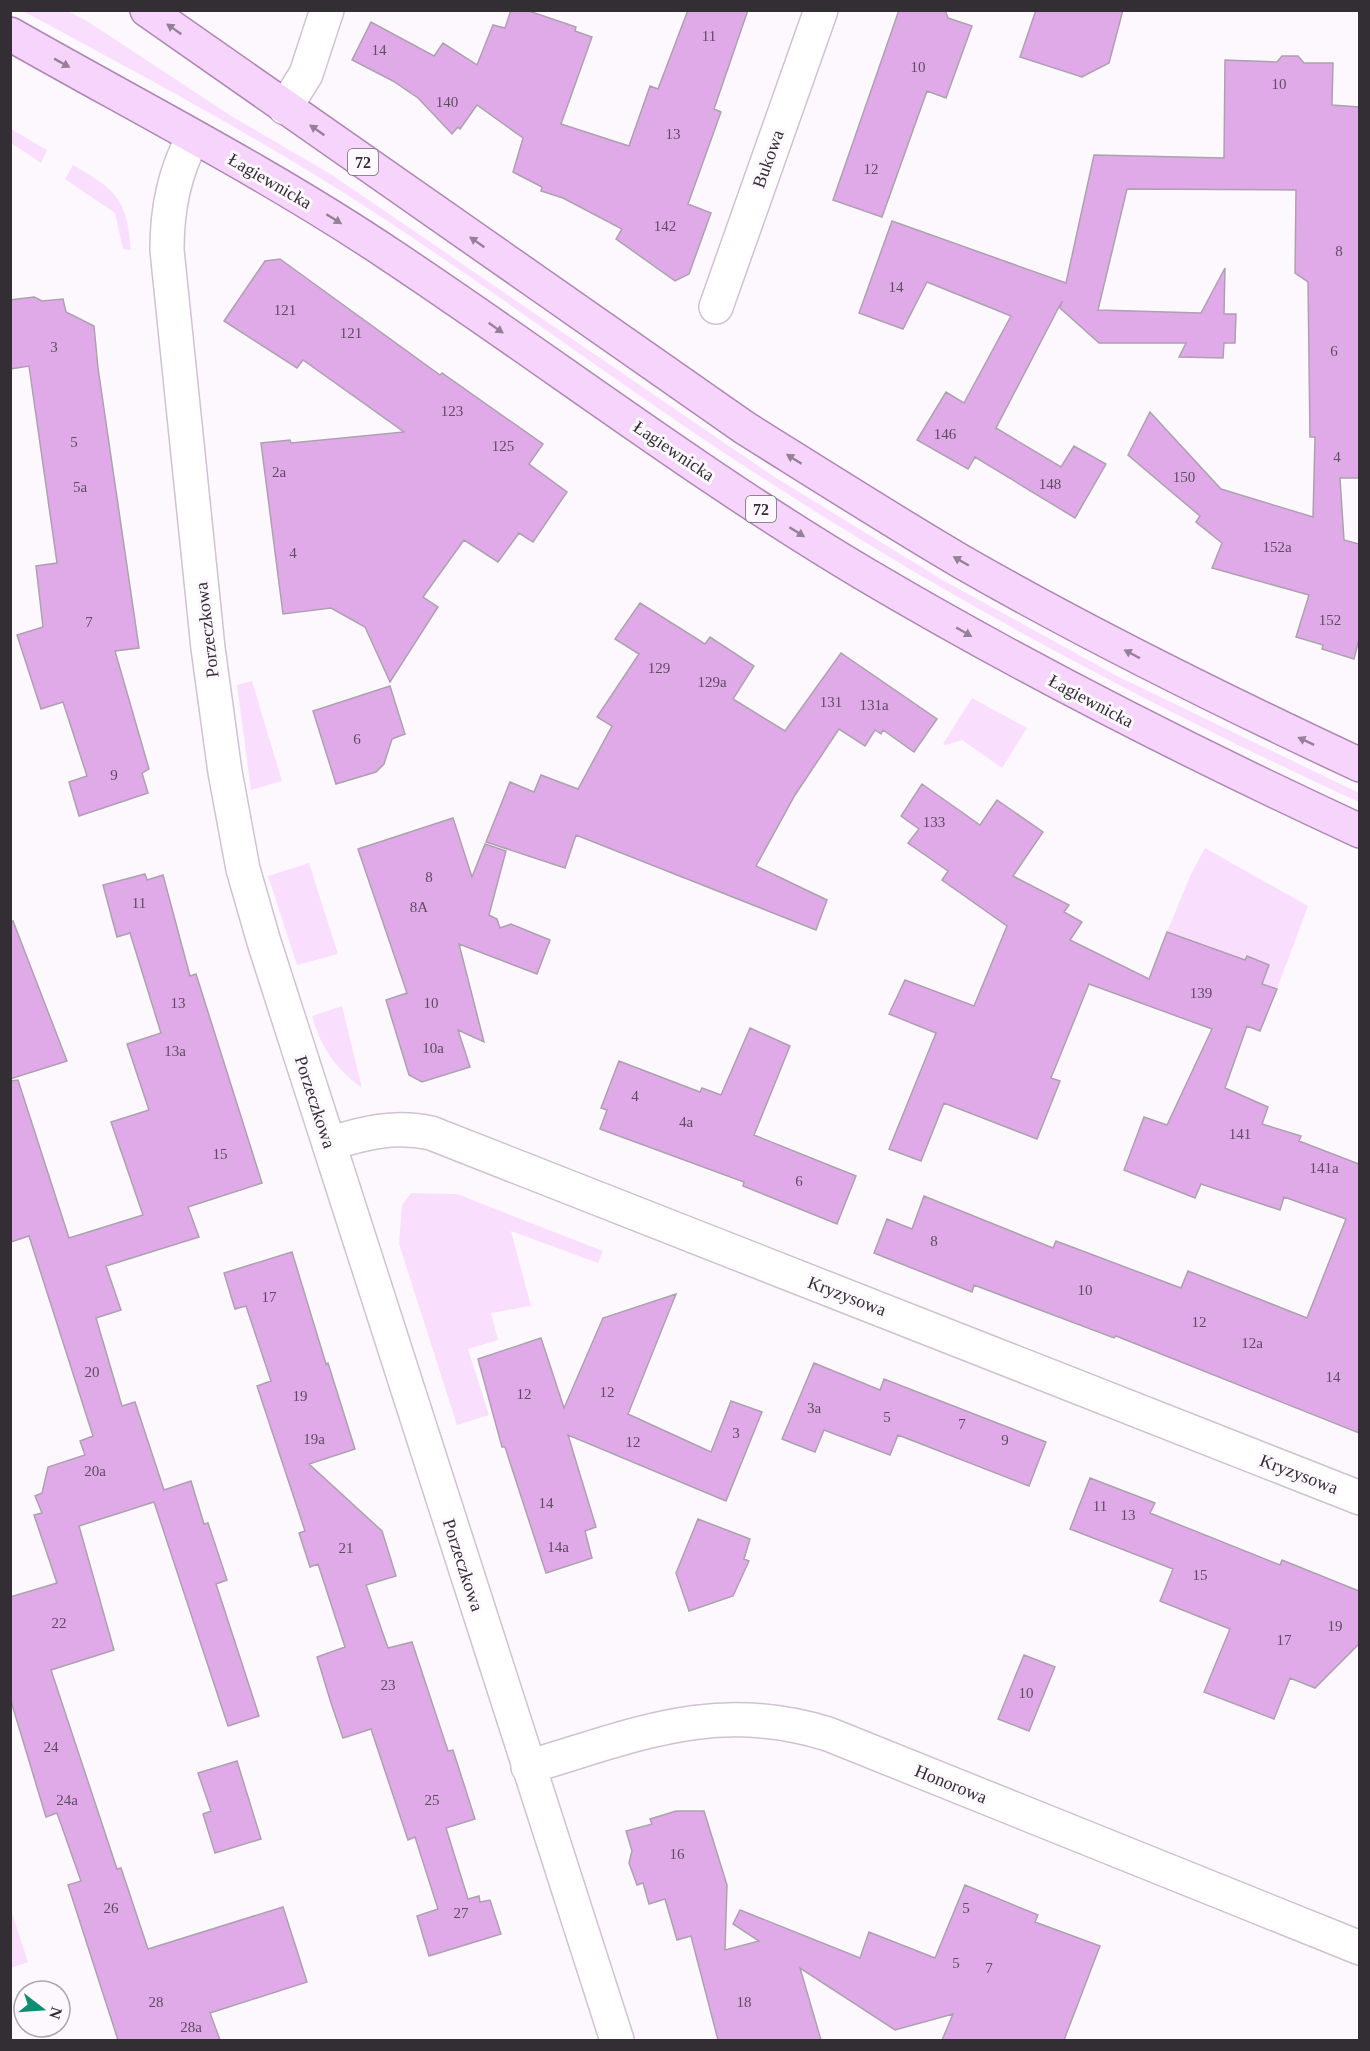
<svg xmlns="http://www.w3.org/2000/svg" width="1370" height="2051" viewBox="0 0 1370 2051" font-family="Georgia,serif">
<rect width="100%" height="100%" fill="#fdf8fe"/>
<path fill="#fadefe" d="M23,11H68L87,21L233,117L332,175L773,476L941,579L1117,676L1359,793V802C1156,709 957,604 769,482C633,395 504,297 369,209C257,136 139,74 23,11Z
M11,129L47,150L41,163L11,143Z
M73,165C116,190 127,198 131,250L123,249L115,213L65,179Z
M252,681L282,781L251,790L237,685Z
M972,698L1027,728L1002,768L962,740L946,745L943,744Z
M1205,848L1308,906L1277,989L1262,984L1267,968L1167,932L1191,874Z
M309,863L338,954L297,965L268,876Z
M342,1006L362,1088C335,1068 321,1048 312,1016Z
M411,1193L457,1194L603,1251L598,1263L511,1231L531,1306L491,1313L498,1340L468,1349L489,1415L457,1425L399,1244L402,1205Z
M12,1913L28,1962L11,1968L10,1914Z"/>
<path fill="#e0aae9" stroke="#ada1af" stroke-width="1.5" d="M511,10H526L576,27L575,31L592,37L561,124L629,146L650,86L658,89L688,10H748L714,109L721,112L688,204L711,213L689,274L675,281L616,239L622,229L563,198L541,191L542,187L513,172L523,138L477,105L460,129L458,127L452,134L418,98L393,81L352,60L371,22L434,56L443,43L477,65L493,25L505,28Z
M899,10H945L948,18L972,26L946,98L927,91L882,217L833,200Z
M1036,10H1123L1109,63L1082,77L1020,57Z
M1282,56H1298L1304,63H1333L1332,105L1359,107V478H1340L1344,540L1359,544V639L1354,659L1322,649L1323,645L1296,637L1309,595L1212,568L1222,543L1196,522L1200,516L1128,455L1150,412L1221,489L1313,517L1315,437H1310L1308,282L1295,273L1296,190L1127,189L1098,310L1201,313L1225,268L1224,314H1236L1235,343H1224L1223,358L1179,357L1186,343H1099L1060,308L1062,301L996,428L1061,467L1074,446L1106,464L1075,518L975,457L968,469L917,440L946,392L964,403L1011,316L927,282L903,329L859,313L892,221L1066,283L1094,155L1224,158L1225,60L1277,62Z
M280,259L440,375L442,373L543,444L529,464L567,492L533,542L519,533L498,562L464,540L423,597L438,607L390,682L365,627L331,608L283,614L261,443L290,440L291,443L404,432L303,360L297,368L224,321L265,261Z
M34,297L42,301L63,299L66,312L94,326L98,368L139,648L115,651L149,769L142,773L148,793L79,816L69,782L87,776L63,702L41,709L17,635L43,627L36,566L57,563L29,366L10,369V300Z
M640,603L705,644L710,637L754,666L733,699L785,731L841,653L937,719L914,752L883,730L881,734L875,730L865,746L839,729L795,795L756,866L827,900L816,930L576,835L565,868L486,842L510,782L534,792L541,775L578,789L612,726L597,717L639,654L615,639Z
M390,686L405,734L392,739L384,764L376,772L336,784L313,711Z
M922,784L980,825L997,800L1043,832L1013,876L1069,905L1064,912L1082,922L1070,940L1149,979L1167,932L1245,960L1247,956L1269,965L1262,984L1277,989L1260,1031L1247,1026L1225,1088L1268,1107L1262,1124L1301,1136L1299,1141L1359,1164V1433L1116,1336L1114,1338L974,1285L972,1292L874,1253L887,1219L912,1229L924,1196L1053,1248L1056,1241L1181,1288L1188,1271L1307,1318L1346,1219L1284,1197L1280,1210L1201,1184L1195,1198L1124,1170L1144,1117L1167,1125L1212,1029L1089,984L1051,1078L1060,1081L1037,1139L944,1103L921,1161L889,1149L936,1033L889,1014L905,980L974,1006L1007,926L942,880L948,871L908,843L919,829L901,816Z
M453,818L472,877L485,844L506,851L489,915L497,919L500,928L511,924L550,940L537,974L459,944L484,1042L458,1030L470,1067L422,1082L409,1075L386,1000L407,993L358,849Z
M145,874L147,880L163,875L190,976L196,974L262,1183L188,1207L199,1237L106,1266L121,1310L96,1318L122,1406L135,1402L164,1490L191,1481L204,1524L208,1523L227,1580L216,1584L259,1716L228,1726L154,1502L79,1526L114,1650L51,1670L117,1869L121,1868L148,1949L283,1907L307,1982L210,2013L220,2040H118L68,1885L81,1881L57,1813L46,1817L10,1698V1597L57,1583L34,1515L42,1513L35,1496L42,1493L48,1467L85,1455L80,1441L93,1436L29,1236L11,1242L10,1081L18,1080L69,1238L143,1215L111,1122L149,1110L127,1044L161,1033L130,933L117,937L103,885Z
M13,921L67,1061L10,1079V922Z
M750,1028L790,1046L754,1135L856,1176L837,1224L743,1186L744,1182L600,1129L607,1110L601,1108L619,1061L700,1092L702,1088L721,1095Z
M292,1252L326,1364L328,1363L355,1449L309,1464L382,1531L396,1576L366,1585L388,1648L412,1642L448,1751L453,1750L475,1819L446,1828L468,1899L479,1896L480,1902L490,1900L501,1934L429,1956L417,1916L438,1909L415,1837L408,1840L371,1729L343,1738L331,1703L317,1657L345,1647L318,1564L310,1567L299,1533L305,1531L257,1386L271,1381L246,1306L235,1309L224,1273Z
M676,1294L628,1414L711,1452L731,1401L762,1412L726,1501L568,1435L596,1527L585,1531L592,1558L546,1573L505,1447H502L478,1359L541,1338L564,1408L603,1318Z
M814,1363L880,1390L884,1379L1046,1442L1029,1486L898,1435L890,1455L824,1430L815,1452L782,1439Z
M1090,1478L1155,1503L1150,1513L1280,1565L1282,1560L1359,1591V1644L1315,1688L1290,1678L1274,1719L1204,1692L1230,1629L1160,1601L1173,1569L1070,1529Z
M698,1519L750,1539L744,1559L749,1561L733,1596L689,1611L676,1573Z
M1024,1655L1055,1667L1029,1731L998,1719Z
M237,1761L261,1839L215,1853L203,1814L211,1811L198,1773Z
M676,1811H704L727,1885L725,1950L759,1941L733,1924L740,1910L860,1958L869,1932L935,1958L965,1885L1038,1915L1035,1922L1100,1946L1064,2040H942L953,2014L895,2030L800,1968L821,2040H718L691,1936L677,1940L665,1899L649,1904L643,1883L637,1885L629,1863L632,1851L626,1831L652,1824L650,1819Z"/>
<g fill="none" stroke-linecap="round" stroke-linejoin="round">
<defs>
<path id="minor" d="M285,108L306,74L327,10
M193,137C174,174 167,209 167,250L208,648L225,772L243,869L264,942L617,2040
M716,307L821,10
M329,1144C363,1133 395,1125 431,1133L1360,1498
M528,1767C636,1735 715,1699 828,1734L1360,1948"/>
<path id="major" d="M147,10L745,428C817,473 889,519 962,562C1091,636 1225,702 1360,765
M10,34C138,107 270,174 392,256C550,361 700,476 863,573C1025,669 1189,752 1360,831"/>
</defs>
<use href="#minor" stroke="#cfc2d1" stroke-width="36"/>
<use href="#major" stroke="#ae87b4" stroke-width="36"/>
<use href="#minor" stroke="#fff" stroke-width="33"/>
<use href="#major" stroke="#f6d4fc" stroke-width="33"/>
</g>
<defs><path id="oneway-solid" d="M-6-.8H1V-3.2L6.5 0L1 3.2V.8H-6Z" transform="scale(1.5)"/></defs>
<g fill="#948198">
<use href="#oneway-solid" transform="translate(174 29) rotate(-145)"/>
<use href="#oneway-solid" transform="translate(62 63) rotate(29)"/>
<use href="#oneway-solid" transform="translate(317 130) rotate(-145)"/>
<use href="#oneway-solid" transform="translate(334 219) rotate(32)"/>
<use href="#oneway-solid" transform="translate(477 242) rotate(-145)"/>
<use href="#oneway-solid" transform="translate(496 328) rotate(35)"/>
<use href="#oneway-solid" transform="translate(794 459) rotate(-148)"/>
<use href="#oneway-solid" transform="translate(797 532) rotate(32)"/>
<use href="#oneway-solid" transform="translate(961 561) rotate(-150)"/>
<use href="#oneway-solid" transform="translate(964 632) rotate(30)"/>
<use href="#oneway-solid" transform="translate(1132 654) rotate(-152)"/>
<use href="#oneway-solid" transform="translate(1306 741) rotate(-155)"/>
</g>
<g text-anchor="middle" stroke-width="6" stroke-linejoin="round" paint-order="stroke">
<g font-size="15" fill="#5e4d60">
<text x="709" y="41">11</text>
<text x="379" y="55">14</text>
<text x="918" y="72">10</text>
<text x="1279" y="89">10</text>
<text x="447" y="107">140</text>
<text x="673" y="139">13</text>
<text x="871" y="174">12</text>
<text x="665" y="231">142</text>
<text x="1339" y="256">8</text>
<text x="896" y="292">14</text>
<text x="285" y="315">121</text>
<text x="351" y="338">121</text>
<text x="54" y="352">3</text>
<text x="1334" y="356">6</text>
<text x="452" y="416">123</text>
<text x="945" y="439">146</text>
<text x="74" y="447">5</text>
<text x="503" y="451">125</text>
<text x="1337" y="462">4</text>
<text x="279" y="477">2a</text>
<text x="1184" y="482">150</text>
<text x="1050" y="489">148</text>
<text x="80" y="492">5a</text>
<text x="1277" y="552">152a</text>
<text x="293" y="558">4</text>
<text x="1330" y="625">152</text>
<text x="89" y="627">7</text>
<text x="659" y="673">129</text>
<text x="712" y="687">129a</text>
<text x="831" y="707">131</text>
<text x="874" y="710">131a</text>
<text x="357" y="744">6</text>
<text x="114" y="780">9</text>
<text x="934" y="827">133</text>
<text x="429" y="882">8</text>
<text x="139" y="908">11</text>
<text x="419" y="912">8A</text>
<text x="1201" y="998">139</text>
<text x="178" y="1008">13</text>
<text x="431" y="1008">10</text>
<text x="433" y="1053">10a</text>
<text x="175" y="1056">13a</text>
<text x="635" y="1101">4</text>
<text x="686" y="1127">4a</text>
<text x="1240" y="1139">141</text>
<text x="220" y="1159">15</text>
<text x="1324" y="1173">141a</text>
<text x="799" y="1186">6</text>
<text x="934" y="1246">8</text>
<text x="1085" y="1295">10</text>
<text x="269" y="1302">17</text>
<text x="1199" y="1327">12</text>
<text x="1252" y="1348">12a</text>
<text x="92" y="1377">20</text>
<text x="1333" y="1382">14</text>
<text x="607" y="1397">12</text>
<text x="524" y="1399">12</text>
<text x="300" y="1401">19</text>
<text x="814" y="1413">3a</text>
<text x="887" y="1422">5</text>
<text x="962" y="1429">7</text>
<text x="736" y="1438">3</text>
<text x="314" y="1444">19a</text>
<text x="1005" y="1445">9</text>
<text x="633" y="1447">12</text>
<text x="95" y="1476">20a</text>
<text x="546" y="1508">14</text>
<text x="1100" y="1511">11</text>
<text x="1128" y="1520">13</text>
<text x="558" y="1552">14a</text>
<text x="346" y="1553">21</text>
<text x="1200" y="1580">15</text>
<text x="59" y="1628">22</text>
<text x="1335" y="1631">19</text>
<text x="1284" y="1645">17</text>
<text x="388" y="1690">23</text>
<text x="1026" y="1698">10</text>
<text x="51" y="1752">24</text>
<text x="67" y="1805">24a</text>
<text x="432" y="1805">25</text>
<text x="677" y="1859">16</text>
<text x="111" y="1913">26</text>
<text x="966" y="1913">5</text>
<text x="461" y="1918">27</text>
<text x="956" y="1968">5</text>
<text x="989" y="1973">7</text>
<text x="156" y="2007">28</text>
<text x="744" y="2007">18</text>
<text x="191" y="2032">28a</text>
</g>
<g fill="#fdf8fe" stroke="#706b70" stroke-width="1.5">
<rect x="348" y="149" width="30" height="26" rx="4.5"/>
<rect x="746" y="496" width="30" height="26" rx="4.5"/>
</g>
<g font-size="16" font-weight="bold" fill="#332e33">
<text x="363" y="168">72</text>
<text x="761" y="515">72</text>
</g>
<g font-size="18" fill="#332e33" stroke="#fdf8fe">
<text transform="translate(768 159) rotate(-70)" y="6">Bukowa</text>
<text transform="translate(270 181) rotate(30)" y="6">Łagiewnicka</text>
<text transform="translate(674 451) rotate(34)" y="6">Łagiewnicka</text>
<text transform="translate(207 630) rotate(-97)" y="6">Porzeczkowa</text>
<text transform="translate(1091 701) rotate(28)" y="6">Łagiewnicka</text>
<text transform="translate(315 1102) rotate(72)" y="6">Porzeczkowa</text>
<text transform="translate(847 1296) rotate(21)" y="6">Kryzysowa</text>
<text transform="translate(1299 1474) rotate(21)" y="6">Kryzysowa</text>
<text transform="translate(463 1565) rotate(72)" y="6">Porzeczkowa</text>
<text transform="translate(951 1784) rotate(22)" y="6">Honorowa</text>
</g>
</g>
<rect width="1370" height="2051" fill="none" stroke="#332e33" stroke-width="24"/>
<g transform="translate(42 2009) rotate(107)"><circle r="28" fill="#fdf8fe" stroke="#aca7ad" stroke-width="1.5"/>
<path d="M0-4.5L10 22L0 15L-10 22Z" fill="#0e8d72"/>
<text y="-9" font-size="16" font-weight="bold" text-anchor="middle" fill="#332e33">N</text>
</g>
</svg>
